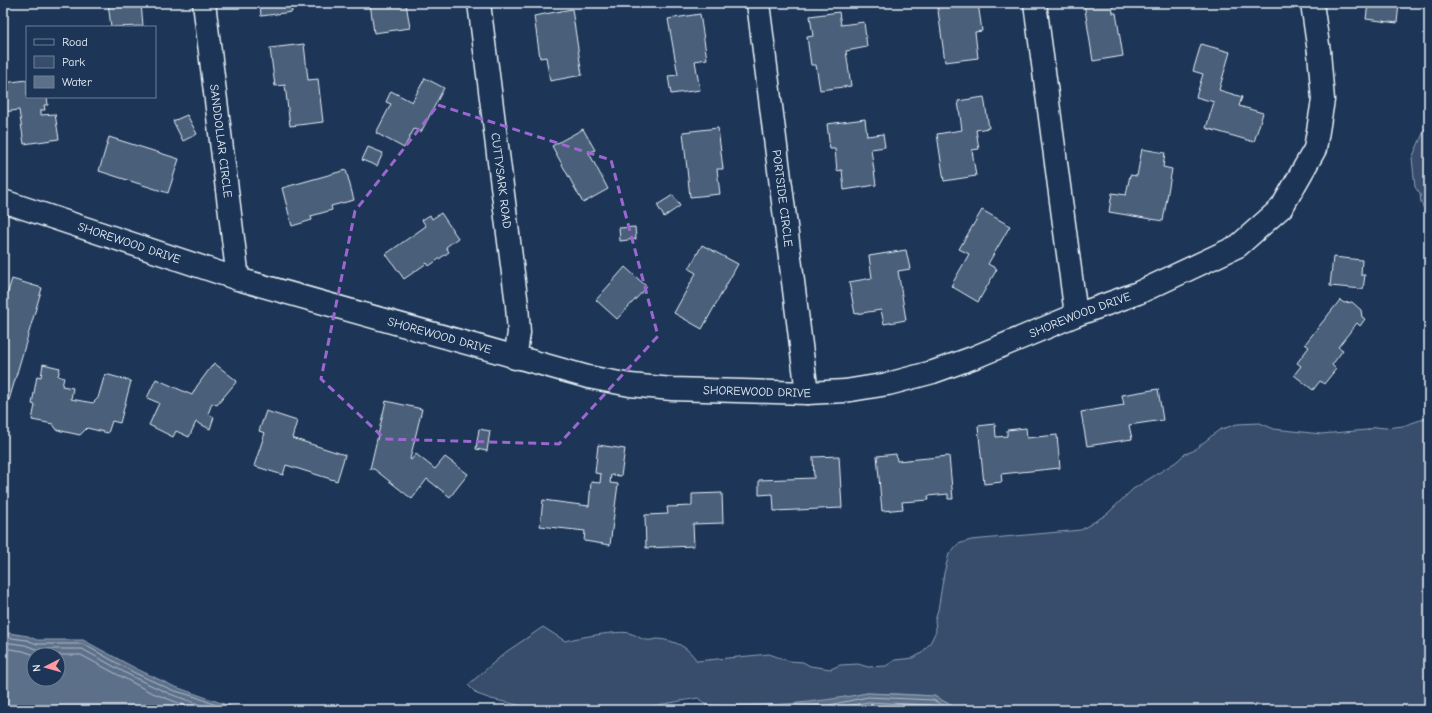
<svg xmlns="http://www.w3.org/2000/svg" width="1432" height="713" viewBox="0 0 1432 713" font-family="'Comic Neue',sans-serif">
<rect width="100%" height="100%" fill="#1d3557"/>
<filter id="ink" filterUnits="userSpaceOnUse"><feTurbulence type="fractalNoise" baseFrequency=".025" numOctaves="2"/><feDisplacementMap in="SourceGraphic" scale="8" xChannelSelector="R" yChannelSelector="G"/><feConvolveMatrix kernelMatrix="1 2 1 2 8 2 1 2 1" color-interpolation-filters="sRGB"/></filter>
<g filter="url(#ink)">
<path fill="#374d6c" stroke="#909fb2" d="M1429,120V218L1421,203L1420,194L1415,187L1412,158Z
M1429,417V710H960L934,696L898,694L867,693L829,701L756,707L706,705L698,698L630,710H541L491,699L477,694L468,685L506,652L543,627L565,641C575,638 620,630 629,633C635,634 640,639 646,640C650,641 654,639 658,639C676,641 687,646 697,661L769,654L789,661L803,662L810,666L831,669L840,665L858,664L868,667L886,666L895,660L913,658L922,653L930,643L936,631L935,619L938,610L944,573L949,554L958,544L971,540L1081,530L1107,514L1133,489L1176,462L1185,454L1193,451L1219,430L1237,424L1260,423L1274,429L1321,434L1367,430L1376,427L1385,428L1403,426Z"/>
<path fill="#5d7089" stroke="#95a4b5" fill-rule="evenodd" d="M3,632L28,636L37,640H83L137,669L173,686L241,710H3ZM34,655H58V679H34Z
M867,693L934,696L960,710H704L706,705C763,707 811,704 867,693Z"/>
<g fill="none" stroke-linecap="round" stroke-linejoin="round">
<path stroke="#b0bdcc" stroke-width="1" d="M3,637L27,640L37,644H83L135,673L172,690L196,697L228,710
M3,642L25,645L36,649H82L133,677L170,694L215,710
M3,648L23,651L35,655H52
M58,655H81L150,692L197,710
M763,710L829,705L868,697L933,700L952,710
M824,710L868,702L931,705L941,710
M859,710L869,708L916,710"/>
</g>
<path fill="#495e7a" stroke="#e8f1f8" d="M108,3H141L143,26L111,27Z
M260,3H291L292,12L261,16Z
M370,3H406L410,28L374,33Z
M937,3H978L982,31L975,32L978,58L945,62Z
M1084,3H1112L1113,13H1116L1123,56L1093,61Z
M1368,3H1399L1397,23L1366,19Z
M572,9L582,75L550,81L546,57L540,58L534,16Z
M839,12L841,25L864,22L867,47L846,51L851,86L820,90L816,65H811L807,37L813,36L810,16Z
M700,14L707,59L695,61L700,90L671,94L668,76L678,75L668,19Z
M304,44L308,80L318,79L323,122L290,126L285,85L275,86L270,48Z
M1201,44L1230,52L1219,90L1242,97L1239,106L1263,113L1254,142L1206,128L1214,102L1196,97L1203,74L1193,71Z
M425,78L444,88L421,132L414,129L404,148L376,133L391,104L386,102L391,91L412,102Z
M27,80V97H47L48,105H44L45,110H41V115L55,114L59,139L24,144L19,110L3,112V83Z
M984,97L989,128L976,130L979,149L972,150L976,176L944,181L937,134L962,130L958,101Z
M187,115L197,134L183,141L173,121Z
M865,119L867,136L883,134L885,147L871,149L876,185L844,190L842,170L837,171L835,149H830L827,124Z
M718,128L723,169H717L720,194L690,197L683,132Z
M583,129L595,150L589,153L608,189L583,203L552,146Z
M109,137L179,159L168,193L99,171Z
M368,147L383,153L377,166L362,160Z
M1142,149L1165,153L1163,167L1172,169L1163,221L1109,212L1112,193L1126,195L1130,175L1137,176Z
M346,170L354,200L331,206L332,210L311,216L312,220L292,226L282,188Z
M673,195L680,206L664,217L657,205Z
M982,210L1010,226L988,264L997,269L978,302L951,286L969,254L959,249Z
M441,213L458,238L446,247L449,252L429,266L427,263L404,279L386,254L426,226L422,220L430,215L432,219Z
M635,227L636,239L620,241L619,228Z
M702,245L738,264L702,329L674,313L696,273L689,269Z
M906,250L910,269L898,271L906,320L884,324L881,310L855,314L849,282L872,278L869,256Z
M1333,257L1362,260L1361,275H1365L1363,289L1330,286Z
M625,267L647,287L617,319L596,300Z
M12,279L42,288L9,400L3,398V308Z
M1340,300L1344,303L1352,302L1361,310L1362,317L1365,319L1360,326L1357,323L1338,347L1343,350L1332,365L1336,369L1324,384L1320,381L1313,390L1294,375L1301,366L1297,363L1309,347L1305,344Z
M214,363L237,381L217,405L212,403L208,414L214,417L210,429L196,422L189,437L176,431L173,437L149,425L159,403L147,398L156,379L192,395L197,386Z
M43,364L60,368L58,376L64,378L62,386L73,388L71,399L93,403L98,398L105,374L131,381L120,423L112,421L108,433L87,428L80,435L57,430L53,424L32,420L35,405L32,404L37,376L41,377Z
M1158,389L1163,420L1129,425L1132,439L1087,446L1081,412L1124,405L1122,395Z
M386,401L422,409L410,459L411,460L416,454L435,469L445,457L468,474L450,497L427,479L412,499L374,469H370Z
M266,411L297,421L292,438L345,455L337,481L286,465L283,475L254,466L265,433L259,431Z
M995,424L996,437L1007,436V430L1026,428L1027,438L1057,435L1060,468L1001,474L1002,482L984,484L978,426Z
M479,429L490,431L487,451L476,449Z
M598,445L625,449L621,476L611,475L610,483L618,484L610,545L584,541L585,531L540,526L543,500L589,506L591,482L600,483L601,474L595,473Z
M896,454L897,461L949,456L953,499H948V494L928,496L929,500L902,502L903,509L882,511L877,456Z
M839,456L842,508L774,511L773,494L759,495V480L814,478L813,457Z
M722,493L723,523L693,524L694,546L646,548L645,515L668,514L667,507L692,506V494Z"/>
<g fill="none" stroke-linecap="round" stroke-linejoin="round">
<defs>
<g id="street">
<path id="s1" d="M204,3L238,279"/>
<path id="s2" d="M479,3L517,305L519,333L515,358"/>
<path id="s3" d="M758,3L807,393"/>
<path d="M1035,3L1076,315"/>
<path d="M1312,3L1319,52"/>
</g>
<g id="secondary">
<path id="s4" d="M3,201L238,279L588,377L630,385L672,389L807,393L845,391L888,384L933,372L975,357L1076,315L1138,293L1238,246L1282,207L1315,149L1323,100L1319,52"/>
</g>
</defs>
<use href="#street" stroke="#e8f1f8" stroke-width="25"/>
<use href="#secondary" stroke="#e8f1f8" stroke-width="25"/>
<use href="#street" stroke="#1d3557" stroke-width="22"/>
<use href="#secondary" stroke="#1d3557" stroke-width="22"/>
</g>
</g>
<path fill="none" stroke="#9c67d0" stroke-width="3" stroke-dasharray="8 5" stroke-linejoin="round" d="M438,105L611,160L658,336L559,444L385,439L321,379L355,211Z"/>
<g text-anchor="middle" stroke-width="3.5" stroke-linejoin="round" paint-order="stroke">
<g font-size="12" fill="#e8f1f8" stroke="#1d3557">
<text dy="4" stroke="none"><textPath href="#s1" startOffset="139">SANDDOLLAR CIRCLE</textPath></text>
<text dy="4" stroke="none"><textPath href="#s2" startOffset="179">CUTTYSARK ROAD</textPath></text>
<text dy="4" stroke="none"><textPath href="#s3" startOffset="197">PORTSIDE CIRCLE</textPath></text>
<text dy="4" stroke="none"><textPath href="#s4" startOffset="133">SHOREWOOD DRIVE</textPath></text>
<text dy="4" stroke="none"><textPath href="#s4" startOffset="1117">SHOREWOOD DRIVE</textPath></text>
<text dy="4" stroke="none"><textPath href="#s4" startOffset="457">SHOREWOOD DRIVE</textPath></text>
<text dy="4" stroke="none"><textPath href="#s4" startOffset="781">SHOREWOOD DRIVE</textPath></text>
</g>
</g>
<rect width="1432" height="713" fill="none" stroke="#1d3557" stroke-width="16"/>
<rect x="8" y="8" width="1416" height="697" fill="none" stroke="#e8f1f8" stroke-width="1.5" filter="url(#ink)"/>
<rect x="26" y="26" width="130" height="72" fill="#1d3557" stroke="#6e8097"/>
<rect x="34" y="39" width="20" height="6" fill="#1d3557" stroke="#6e8097"/>
<text x="62" y="46" font-size="12" fill="#e8f1f8">Road</text>
<rect x="34" y="56" width="20" height="12" fill="#374d6c" stroke="#6e8097"/>
<text x="62" y="66" font-size="12" fill="#e8f1f8">Park</text>
<rect x="34" y="76" width="20" height="12" fill="#5d7089" stroke="#6e8097"/>
<text x="62" y="86" font-size="12" fill="#e8f1f8">Water</text>
<g transform="translate(46 667) rotate(264)"><circle r="19" fill="#1d3557" stroke="#6e8097"/>
<path d="M0-3L7 15L0 10L-7 15Z" fill="#ff9aa2"/>
<text y="-6" font-size="11" font-weight="bold" text-anchor="middle" fill="#e8f1f8">N</text>
</g>
</svg>
